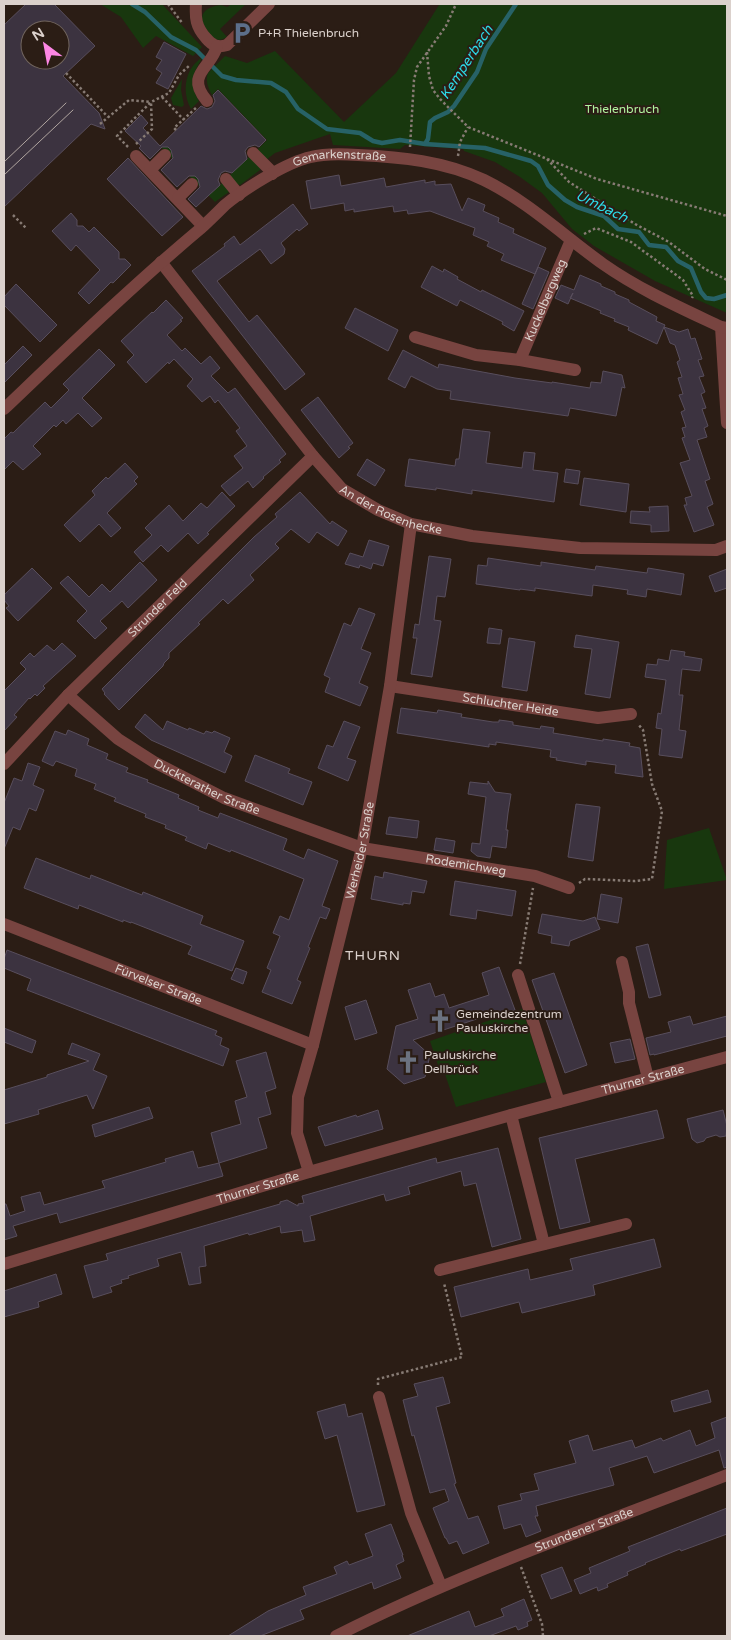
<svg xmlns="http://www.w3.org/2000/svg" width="731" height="1640" viewBox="0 0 731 1640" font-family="'Varela Round',sans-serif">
<rect width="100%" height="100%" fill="#2b1d15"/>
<path fill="#18370e" d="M100,4H162L202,47L193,56L156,36L143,48L121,17Z
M232,4H246L220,29L227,37C223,39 220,41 216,39C212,38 210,34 207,30C199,20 200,10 215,6C220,5 222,5 227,7Z
M438,4H727V313L655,281L594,246L572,229L542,193L520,177L495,162L464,151L463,149L405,145L400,149L333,145L330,134L275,153L266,160L257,150L267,140L218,89L212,95C208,88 205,81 208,73L225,56L247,63L275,51L344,122L396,73L439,5Z
M203,57C193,73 188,83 199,101L191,109C181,92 185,67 203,57Z
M182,79L181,90L184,105L182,107L173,105L171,98Z
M164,142L213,192L223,182L229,192L215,202L160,146Z
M250,156L260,167V170L240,185L237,184L229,176Z
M709,828L727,880L664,889L667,840Z
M522,1009L546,1082L456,1107L445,1074L440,1071L430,1041Z"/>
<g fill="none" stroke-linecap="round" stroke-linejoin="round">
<path stroke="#276267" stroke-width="4.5" d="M132,4L145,12L171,37L196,50L222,76L236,80L271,83L286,92L298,109L327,129L360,133L373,141L382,143L400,140L425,144L428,139L430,122L435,118L448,112L454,106L477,72L486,49L516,4
M425,144L485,148L531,161L538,166L548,185L565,200L577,207L604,216L618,229L639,232L649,245L666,247L678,261L691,268L701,292L706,298L714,299L727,295"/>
</g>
<path fill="#3c3340" stroke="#584e5c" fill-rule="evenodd" d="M26,4H54L95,46L63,76L99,113L105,129L91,124L4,207V25ZM30,30H60V60H30Z
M164,42L186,54L168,89L156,83L162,73L156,69L162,60L156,57Z
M218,90L266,140L259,147L255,145L248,147L245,151L247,159L232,173L225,171L221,173L218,180L220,185L196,207L188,199L200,187L198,179L195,176H189L177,187L161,170L173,158L171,150L168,147H162L150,159L139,148L141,146L125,131L141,115L148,123L143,128L160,146L201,106L207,109L212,107L215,101L213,95Z
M128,158L183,217L162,236L107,179Z
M339,175L341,186L384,178L386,187L425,180V183L435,181V185L451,184L462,211L468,198L485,205L483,211L499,218L498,222L514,229L513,233L546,248L535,274L501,260L504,254L487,246L489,242L473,235L475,228L430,211L408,214L407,210L394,212L393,206L354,212V209L345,211L344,203L311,209L306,181Z
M293,204L308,224L299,231L297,229L281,243L285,249L284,254L271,264L260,249L217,281L249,322L257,315L305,374L285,390L192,271L225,246L224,244L234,236L240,245Z
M71,213L77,220V226H83L89,232L94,227L119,252V259H125L131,265L113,283L111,282L89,304L78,293L100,270L76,245L71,251L52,231Z
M432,266L443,272L444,269L458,277L457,279L481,292L482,290L524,311L514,331L502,324L503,322L460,300L457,306L421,287Z
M538,267L549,272L533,309L522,304Z
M580,275L601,284V286L615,292V294L629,300V302L657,317L656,321L665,325L664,327L679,332L688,329L691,339L695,338L702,359L698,360L704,376L699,377L705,392L701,394L706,408L702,409L708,426L704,428L707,437L697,440L710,479L705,481L713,504L707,507L714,525L694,532L684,505H687L685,498L692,496L680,463L690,460L682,438L685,437L682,428L686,427L681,412L685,410L679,395L683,394L678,378L682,377L677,362L680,360L675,345L670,343L664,327L657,344L628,330L629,327L614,321L615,319L600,313L601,311L570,298L573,293L568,304L555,298L561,285L574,290Z
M16,284L57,325L40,342L4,305V297Z
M166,300L183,318L180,320L182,321L167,335L182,351L185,348L201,364L210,356L220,368L211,376L228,393L235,388L286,454L279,460L281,462L263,477L264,478L253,488L248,481L230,496L221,486L243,468L234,456L247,446L236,431L240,428L218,400L215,403L210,396L202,402L187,386L193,379L174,359L169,364L168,362L146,383L127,362L134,355L121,341L152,312L153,313Z
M355,308L398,330L388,351L345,328Z
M23,346L32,355L4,383V365Z
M99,349L115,365L82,398L102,418L92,427L78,413L66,424L63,420L56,427L54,425L33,446L41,454L23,470L13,461L4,470V439L11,432L13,433L45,402L51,408L69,390L63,384Z
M403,350L438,368L439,364L515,378L552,383V382L590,388L591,382L601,383L603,371L622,375L625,388L622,387L616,416L570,408L568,416L450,399L451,391L437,389L411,376L405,388L388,379Z
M318,397L353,443L348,447L350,448L339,458L301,410Z
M463,429L490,432L486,463L522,468L524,452L535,453L533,470L558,473L554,502L472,490V494L436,488V490L405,486L409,459L455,466L456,459H459Z
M367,459L385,470L375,486L357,475Z
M125,463L138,477L134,481L137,484L107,513L121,528L111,537L99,524L80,542L64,525L95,495L92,491L106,477L108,479Z
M566,469L580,471L578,484L564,482Z
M584,478L629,484L626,512L580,505Z
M222,492L235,506L207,533L209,534L198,544L188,533L168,552L161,545L143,562L134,552L152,535L145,528L169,505L183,521L201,503L207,508Z
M300,492L330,524L332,521L347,531L338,546L317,532L309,543L291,529L275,544L279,548L250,575L254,580L228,604L223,599L198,623L200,624L169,653V658L164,663L163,666L119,710L104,694L105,693L102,689L254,537L277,517L275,514Z
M668,506L669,531L651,532V525L630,523L631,511L650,512L649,507Z
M369,540L389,546L383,566L373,563L371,569L360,565L359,568L345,564L350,553L363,557Z
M429,556L451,559L445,597L437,596L434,620L441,621L432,677L411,674L417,638H413L415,624L419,625Z
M488,558L541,566V562L595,570L596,566L647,573L648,568L684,574L681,595L647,589L646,597L627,594L628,590L593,585L592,596L535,588V591L520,589V590L476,584L478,565L487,566Z
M140,562L157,580L128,608L122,601L100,621L107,628L95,639L77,621L87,611L60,583L68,576L89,597L102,584L110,592Z
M32,568L52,588L18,621L6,608L9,606L4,600V595Z
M727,569V588L715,592L709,576Z
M359,608L375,614L361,649L371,653L359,683L368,687L360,706L325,692L330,678L324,675L344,623L351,626Z
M489,628L502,630L500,644L487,643Z
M576,635L619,642L610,698L585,694L592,649L574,647Z
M509,638L535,642L527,691L502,687Z
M62,643L76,656L43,686L45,688L37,696L35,694L30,699L29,698L14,715L17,717L4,731V691L26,669L20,663L30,653L34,657L47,645L54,651Z
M671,650L685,652L684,656L702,659L700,671L682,669L679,695H683L679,730L686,731L682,758L659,755L662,729L656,728L658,713L661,714L666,680L645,677L647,664L657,665L658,659L669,661Z
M401,708L437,713L438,710L462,714L461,717L493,722H499V720L507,721L513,722V725L540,729L541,726L554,728L553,733L603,741V739L630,743L629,746L640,748L643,777L615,773L616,765L586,761V765L556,760L557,758L550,757L551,750L496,742V745L489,744V747L397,733Z
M145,714L163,730L167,721L188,730L189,728L204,734L206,731L212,733L214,731L230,738L224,752L232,756L225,773L151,740L135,727Z
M344,721L360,727L347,758L356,761L348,781L318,768L327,745L333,747Z
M68,730L89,739L87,745L108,754L106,759L128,768L126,772L148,780L147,782L179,795L178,798L199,807L198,810L218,818L220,813L287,839L283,850L304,859L308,849L338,861L322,906L330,909L326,919L320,917L308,947L310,948L297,980L301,982L292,1004L262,992L271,970L267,968L280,936L273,933L280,916L289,920L304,879L231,850L230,852L208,843L206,849L185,840L187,837L165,828L166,825L145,817L146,814L114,801L116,798L94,789L96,784L75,776L77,769L56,761L53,766L42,761L55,731L66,735Z
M255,755L290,769L288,773L312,782L303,805L245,781Z
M28,763L40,767L33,785L44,790L36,811L29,808L20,830L13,827L4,849V803L14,778L22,781Z
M488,781L495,792L511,794L508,813L506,830H508L506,848L492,846L490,858L477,856L471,851L472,843L480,844L486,797L468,794L470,782L488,784Z
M576,804L600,807L593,861L568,857Z
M389,817L419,821L417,838L386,834Z
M436,838L455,841L453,853L434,850Z
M36,858L90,879L91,875L142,895L143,892L203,916L200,924L244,941L232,971L188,954L192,946L131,922V923L123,920V922L79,905L78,909L24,888Z
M384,872L427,881L424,893L412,891L410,904L403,903V905L371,899L375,876L383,878Z
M455,881L516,891L512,916L477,910L476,919L450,915Z
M601,894L622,898L618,923L597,919Z
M542,914L583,921L595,917L600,929L570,941L569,946L551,943L552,936L538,933Z
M648,944L661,995L649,998L636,947Z
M7,950L217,1031L215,1035L222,1038L220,1045L229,1049L223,1066L27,990L31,979L4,968V959Z
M499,967L515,1010L497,1017L495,1013L413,1040L430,1055L425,1077L404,1084L387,1069L396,1026L418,1019L408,990L430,983L435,997L444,994L449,1008L489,995L482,973Z
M236,968L247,972L243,984L231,979Z
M554,973L587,1065L565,1073L532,980Z
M366,1000L377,1033L355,1040L345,1007Z
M690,1016L693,1025L727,1016V1036L654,1055V1054L650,1055L646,1038L671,1032L668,1022Z
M4,1028L36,1041L32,1053L4,1042Z
M630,1039L635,1059L615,1063L610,1043Z
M72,1043L100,1054L93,1070L107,1076L93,1109L87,1095L38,1110L39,1114L4,1124V1090L47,1077V1075L89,1061L68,1054Z
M266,1052L276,1088L265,1092L271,1114L258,1118L267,1148L219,1163L211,1133L241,1124L235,1101L247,1097L236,1061Z
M149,1107L153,1118L95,1137L92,1125Z
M378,1110L383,1129L325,1146L318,1127L356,1115L357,1117Z
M657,1110L664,1138L575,1159L590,1222L560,1229L539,1138Z
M723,1110L727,1126L726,1136L720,1137L716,1135L706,1138L704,1141L697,1143L692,1139L687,1119Z
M498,1148L521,1239L492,1247L476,1183L464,1186L461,1171L408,1187L410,1194L386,1201L384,1194L310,1216L315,1240L304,1242L302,1230L281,1233L280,1226L249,1235L248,1233L204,1246L206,1266L199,1267L201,1283L189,1285L181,1252L157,1259L159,1266L128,1276L129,1278L121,1280L122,1283L110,1287L112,1292L93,1298L84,1266L108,1260L106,1254L280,1204V1202L287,1200L298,1206V1204L304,1203L302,1196L436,1158L437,1163Z
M193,1151L198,1168L219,1163L223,1176L60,1223L57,1213L13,1226L17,1236L4,1240V1204H6L10,1216L25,1211L21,1197L40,1192L44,1205L105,1188L102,1181L166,1162L165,1159Z
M654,1239L661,1267L593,1285L595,1295L522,1313L519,1302L461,1317L454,1287L528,1269L530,1280L573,1270L570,1259Z
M56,1274L62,1294L38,1302L39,1307L4,1317V1291Z
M443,1377L450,1403L436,1407L456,1483L454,1484L468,1519L478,1516L489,1543L463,1554L457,1541L449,1544L446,1538H445L433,1508L449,1501L445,1489L430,1493L414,1435L412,1436L403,1400L418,1396L414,1384Z
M708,1390L711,1402L674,1412L671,1401Z
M345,1404L348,1417L362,1413L385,1505L357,1512L337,1435L325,1439L317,1412Z
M727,1417V1467L724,1468L719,1450L654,1473L647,1456L609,1468L614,1485L536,1506L538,1516H535L541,1531L526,1537L521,1524L504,1529L498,1506L522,1500L520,1494L539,1490L534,1474L576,1463L569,1441L588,1435L593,1451L632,1440L635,1448L661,1438L663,1441L690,1430L696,1446L715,1438L711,1423Z
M727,1508V1534L681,1551L680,1549L645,1563L646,1564L627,1572L628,1575L607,1584L608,1587L598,1591L597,1587L580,1594L574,1580L591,1573L589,1568L630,1551L628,1547Z
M391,1524L403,1555H402L404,1561L396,1565L401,1578L374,1589L372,1582L300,1610L304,1619L260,1636H228L268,1611L306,1595L303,1587L337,1574L334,1567L347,1561L349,1565L373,1556L365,1534Z
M562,1567L572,1591L551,1599L541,1575Z
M524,1599L532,1620L527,1622L528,1626L518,1630L516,1626L489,1636H407L469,1611L475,1627L504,1616L501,1609Z"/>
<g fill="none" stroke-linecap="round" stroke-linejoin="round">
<path stroke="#877b74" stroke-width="2.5" stroke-dasharray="2.5 2.5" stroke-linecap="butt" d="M168,4L183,24
M427,52L429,76L433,90L440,99L468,127L597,179L727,216
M66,73L108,117
M162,97L184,120
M100,124L129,100L151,102
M176,130L174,128L197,107
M136,144L152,129L151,102
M128,147L117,136L151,102L169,93L179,75L190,65
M410,147L414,80L417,67L446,26L456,4
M458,156L460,142L468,127
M547,159L569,182L635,224L669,242L705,269L727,280
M13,215L26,228
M584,234L596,228L631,242L683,280L693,296L692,298
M579,883L585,879L635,881L652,879L662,811L652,784L643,730L638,724
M520,964L533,888
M378,1385V1379L462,1357L444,1283
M521,1567L542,1624L543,1636"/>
<g stroke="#784440" stroke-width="12">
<path d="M196,4C195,18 196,27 206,38C212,45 217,48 227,45L269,4"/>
<path d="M207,101C184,74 212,68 217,46"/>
<path d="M253,153L269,169L272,174"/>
<path d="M136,156L203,226"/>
<path d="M150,170L165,155"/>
<path d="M226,179L239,195"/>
<path d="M178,198L192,184"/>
<path id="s1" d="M161,262L313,456L342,489L378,510L411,524L472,536L580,548L716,550L727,546"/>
<path d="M721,327L727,423"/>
<path d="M415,337L476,355L520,360L575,370"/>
<path id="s2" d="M520,360L571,240"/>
<path id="s3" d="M4,409C68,348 132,286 200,229C209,221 217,213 225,205C244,189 287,162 311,157C326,153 343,154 358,155C401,157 444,161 484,180C527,201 564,236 603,264C640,290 681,308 721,327L727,328"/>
<path id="s4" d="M390,686L598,718L631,714"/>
<path id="s5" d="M68,695L118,739L154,762L224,798L362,848L535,876L569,888"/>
<path id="s6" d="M4,764L68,695L313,456"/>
<path id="s7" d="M4,924L313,1045"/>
<path d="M622,962L629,992V1003L648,1078"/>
<path d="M518,975L559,1102"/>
<path d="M511,1115L544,1244"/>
<path id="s8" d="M309,1172L297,1133L298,1097L313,1045L362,848L390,686L411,524"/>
<path id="s9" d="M4,1264L309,1172L511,1115L727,1057"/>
<path d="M440,1270L626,1224"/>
<path d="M379,1397L411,1513L441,1586"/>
<path id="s10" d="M336,1636C462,1572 596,1526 727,1475"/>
</g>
<path stroke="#b0a5a0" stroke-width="1" d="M4,162L66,103
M4,175L73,110"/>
</g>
<defs>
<symbol id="parking-bare" viewBox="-9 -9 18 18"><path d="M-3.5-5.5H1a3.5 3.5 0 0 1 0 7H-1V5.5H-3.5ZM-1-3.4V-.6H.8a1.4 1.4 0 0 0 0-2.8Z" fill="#5c6f8a" stroke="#2b1d15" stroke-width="2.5" paint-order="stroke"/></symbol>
<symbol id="church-bare" viewBox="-9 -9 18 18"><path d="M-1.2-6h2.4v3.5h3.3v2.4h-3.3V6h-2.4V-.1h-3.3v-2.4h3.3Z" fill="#6b7280" stroke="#2b1d15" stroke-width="2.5" paint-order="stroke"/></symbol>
</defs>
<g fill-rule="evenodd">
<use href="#parking-bare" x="226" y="17" width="32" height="32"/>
<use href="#church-bare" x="424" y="1005" width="32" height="32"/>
<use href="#church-bare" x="392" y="1046" width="32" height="32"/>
</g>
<g text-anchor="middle" stroke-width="4" stroke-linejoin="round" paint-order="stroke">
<g font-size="12" fill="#dbd1cc" stroke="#2b1d15" text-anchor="start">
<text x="258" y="37">P+R Thielenbruch</text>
<text x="456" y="1018">Gemeindezentrum<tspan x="456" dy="14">Pauluskirche</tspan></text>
<text x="424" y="1059">Pauluskirche<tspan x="424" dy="14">Dellbrück</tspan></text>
</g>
<g font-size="12" fill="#b0f39e" stroke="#2b1d15">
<text x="622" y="113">Thielenbruch</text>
</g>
<g font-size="12" fill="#dbd1cc" stroke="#2b1d15">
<text dy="4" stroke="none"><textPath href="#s3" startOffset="428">Gemarkenstraße</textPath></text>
<text dy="4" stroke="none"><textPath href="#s2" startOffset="65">Kuckelbergweg</textPath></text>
<text dy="4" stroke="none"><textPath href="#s1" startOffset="344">An der Rosenhecke</textPath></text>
<text dy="4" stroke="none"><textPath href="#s6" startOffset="219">Strunder Feld</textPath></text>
<text dy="4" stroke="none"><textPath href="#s4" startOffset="122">Schluchter Heide</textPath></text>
<text dy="4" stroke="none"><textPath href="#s5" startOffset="168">Duckterather Straße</textPath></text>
<text dy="4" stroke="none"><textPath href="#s8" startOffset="331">Werheider Straße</textPath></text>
<text dy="4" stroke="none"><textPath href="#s5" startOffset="440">Rodemichweg</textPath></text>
<text dy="4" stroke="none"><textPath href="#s7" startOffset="166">Fürvelser Straße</textPath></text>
<text dy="4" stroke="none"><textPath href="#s9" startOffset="665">Thurner Straße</textPath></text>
<text dy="4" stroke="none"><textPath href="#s9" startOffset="265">Thurner Straße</textPath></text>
<text dy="4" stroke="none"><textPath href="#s10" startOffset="270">Strundener Straße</textPath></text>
</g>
<g font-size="14" font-style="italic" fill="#2cdbe8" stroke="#2b1d15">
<text transform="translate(466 62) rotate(-57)" y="5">Kemperbach</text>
<text transform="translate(602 206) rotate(26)" y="5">Umbach</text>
</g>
<g font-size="14" letter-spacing="1" fill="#dbd1cc" stroke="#2b1d15">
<text x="373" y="960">THURN</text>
</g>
</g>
<rect width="731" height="1640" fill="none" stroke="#dbd1cc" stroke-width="10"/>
<g transform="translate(45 45) rotate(328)"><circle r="24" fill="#2b1d15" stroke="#71655e"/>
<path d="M0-4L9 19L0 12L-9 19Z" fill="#fc86e4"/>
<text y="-8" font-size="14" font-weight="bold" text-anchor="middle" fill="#dbd1cc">N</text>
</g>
</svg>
